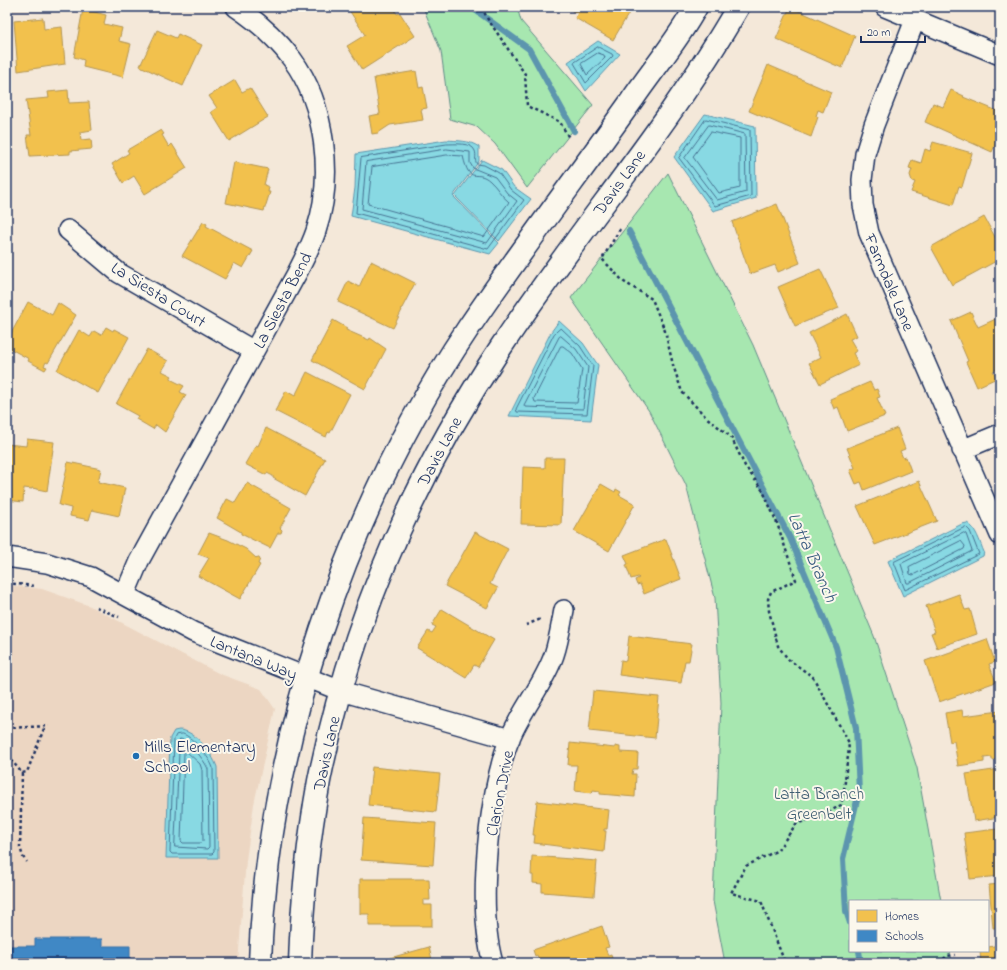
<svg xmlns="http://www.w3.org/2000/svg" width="1007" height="970" viewBox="0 0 1007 970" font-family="'Indie Flower',sans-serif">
<rect width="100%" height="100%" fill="#f4e8d9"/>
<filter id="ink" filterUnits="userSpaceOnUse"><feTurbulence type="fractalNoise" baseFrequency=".025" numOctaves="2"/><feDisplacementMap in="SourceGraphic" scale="8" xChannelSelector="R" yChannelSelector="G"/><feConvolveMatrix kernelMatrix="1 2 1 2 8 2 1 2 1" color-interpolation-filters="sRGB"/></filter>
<g filter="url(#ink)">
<path fill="#ecd6c2" d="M7,585L42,589L90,606L220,674L261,689L275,709L254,804L246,860L238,963H7Z"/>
<path fill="#a7e7b0" stroke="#618b87" d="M423,7H517L521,21L593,105L527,188L495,144L477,127L450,119L441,51Z
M668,173L753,345L874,636L917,768L941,901H850V951H950L952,963H725L713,901L721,703L715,598L686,485L649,411L571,298Z"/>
<path fill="#88d9e3" stroke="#5c95ae" d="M598,41L620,54L586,91L568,62Z
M705,114L755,126L756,198L713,211L674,157Z
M446,140C458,141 469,140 479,147V161L453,196L499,243L490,254L351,216L355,188L356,154Z
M482,160L502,170L514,187L531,199L499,241L455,196Z
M559,321L583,343L598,365L591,420L509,416L551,332Z
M967,523C976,527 980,543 984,552L983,556L903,596L888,561L962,524Z
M179,730C195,730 212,753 217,767L218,858H166L170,738L174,731Z"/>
<path fill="#f2c14e" stroke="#b29553" d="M354,7H393L397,14L400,13L415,36L362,70L347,46L365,35L349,10Z
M574,7H638L629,13L613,40L575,18L578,13L572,11Z
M790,7L855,36L842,68L776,39Z
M83,9L106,15L104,24L122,28L119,41L131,44L123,77L83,67L84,60L74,57Z
M43,18L44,29L62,27L65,64L18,71L14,21Z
M157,30L176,38L178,34L202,45L183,86L140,66Z
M768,65L831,92L823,112L818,110L816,116L818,117L811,137L749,111Z
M416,71L419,88L423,87L427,108L421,109L423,120L390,125L378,133L372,134L369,116L380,114L374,78Z
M235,80L242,92L250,88L268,117L229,141L211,112L217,108L209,96Z
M68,90L69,103L89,102L92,130L80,132L81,140L91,139L92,149L70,151V154L30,156L27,135H31L26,100L49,98L48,92Z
M951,90L964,96L963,97L1000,112L995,126L1000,128V134L992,152L925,122L933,103L943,107Z
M161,130L164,134L162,135L169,147L172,144L187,168L145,194L134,176L123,183L112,164L129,153L127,150Z
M933,142L972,153L962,187L959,186L953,205L911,192L915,182L912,181L910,175L912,169L909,168L912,160L921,163L925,149L930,151Z
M234,162L268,169L264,185L269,187L268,192H270L264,211L226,203Z
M777,204L800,263L778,272L775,265L750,274L732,222Z
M984,217L1000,246V259L952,285L931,247Z
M203,222L207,224L206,226L253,251L243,268L234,263L225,279L182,256Z
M371,261L415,283L402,308L400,309L402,310L393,328L338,302L348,281L359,287Z
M820,269L839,308L795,326L778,287Z
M28,302L52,315L58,303L76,315L48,363L46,362L44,366L47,367L45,370L28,361L29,359L7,347V341Z
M971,312L978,327L998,318L1000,322V368L993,371L997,378L977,387L966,362L968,361L951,321Z
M847,314L857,336L850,339L857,351L853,353L859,365L820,384L809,363L821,357L809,333Z
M333,320L347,328L346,330L369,340L370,338L386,349L365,389L312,360Z
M106,327L113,331L114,329L129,337L98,393L57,370L79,330L90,337L94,331L101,335Z
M147,349L168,361L162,371L172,376L170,379L184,386L180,392L186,395L165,432L156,425L153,429L136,419L138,416L116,404Z
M307,372L350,394L330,433L328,432L326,437L275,411L286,391L295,396Z
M870,382L874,390L877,389L880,397L877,398L885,416L847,431L838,407L834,409L830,399Z
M266,428L325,459L305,496L273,478V476L267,473L266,475L245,464L256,445L258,446Z
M897,428L905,449L900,451L903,458L906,457L911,471L864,490L861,482L856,484L850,470L855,468L847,448Z
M27,439L54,442L47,491L32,488V489L24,488L23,502L7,500V444L26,446Z
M545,458H564L561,525L521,524L523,467L545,468Z
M68,462L101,469L98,482L125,488L119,516L92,510L89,520L70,516L71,508L59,505Z
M919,481L937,521L875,545L857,506Z
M247,483L291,508L280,528L282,530L281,533H278L270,548L241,534V532L217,518L227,499L235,503Z
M601,484L615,492L616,489L621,492L619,495L635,504L609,551L574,531Z
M475,532L508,549L490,584L498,588L487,608L445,586Z
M209,533L228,540L246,549L256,558L257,557L260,559L258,564L260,565L240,599L198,576L209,558L198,554Z
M666,539L681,579L644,594L640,584L637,585L635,580L639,578L638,577L631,579L626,565L628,564L624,555Z
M959,594L965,610L970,609L977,634L937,648L931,633L935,632L926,606Z
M442,609L494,640L478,667L474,665L466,678L417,648L428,631L432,633L436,627L432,625Z
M629,636L692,644L689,661H685L681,683L619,675L621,660L626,661Z
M987,639L995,662L989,664L996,682L939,702L925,661Z
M593,691L659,697L655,738L589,731Z
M962,710L963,716L1000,711V759L992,760V757L984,758V762L958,766L954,741L950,742L945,713Z
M570,743L615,748V746L620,747V752L638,753L637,769H633L632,774H636L635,797L600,794V791L593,790L592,793L575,791L577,765H568Z
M372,767L440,774L436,812L368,805Z
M1000,769V817L974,821L966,774Z
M537,801L609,810L607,829H604V831H606L604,852L534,843L535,835H533Z
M364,818L436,823L433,865L361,860Z
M997,829L1000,830V876L970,879L964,833Z
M532,856L597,861L594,896L542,892V884L533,883V875H531Z
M360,879H429L430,900H423V905H432V926H369V914H360Z
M1000,884V928H993L989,885Z
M602,926L609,947L605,948L608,955L611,954L613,963H540L537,955L535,956L533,950Z
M1000,945V963H981L980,951H988V947Z
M429,947L432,960L435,959L436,963H372Z"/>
<path fill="#3f88c5" stroke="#346da6" d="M35,939H102V946H130V963H7V946H35Z"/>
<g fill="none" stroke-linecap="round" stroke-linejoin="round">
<path stroke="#477393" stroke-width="1" d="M598,47L612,54L613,56L586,83L574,63Z
M598,53L604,55L605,58L587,75L581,64Z
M706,119L750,130L751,196L715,206L679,158Z
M709,125L745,134L746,192L717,200L685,158Z
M711,132L740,138V188L719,193L693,157Z
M447,144C454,144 472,142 475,151C477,156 474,160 477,164L484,165L499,173L511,190L524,200L488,249L356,213L361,158Z
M447,149L470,152V163L473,168L495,177L507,193L517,201L487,243L362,209L366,162Z
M447,155L463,156C470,187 476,168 490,181C497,187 501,196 509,202L484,237L368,204L372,167Z
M561,328L580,346L593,366L587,414L517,412L516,409L554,334Z
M561,336L576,349L588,367L583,409L525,407L524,405L559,337Z
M561,346H563L572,353L582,369L577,403L535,402L534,399Z
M966,527L970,531L979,554L905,590L894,562Z
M964,533L966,534L972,551L909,583H907L901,564Z
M961,541L965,546L964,549L913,575L910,574L909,567Z
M183,734C193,737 210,758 213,768L214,852L212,854H172L170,852L174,739L176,735Z
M180,739C188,739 205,761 208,769L209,847L207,849L175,847Z
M186,751L200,764L202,770L203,841L201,843H183L181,841L184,753Z"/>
<path stroke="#5c95ae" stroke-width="6" d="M471,7L529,49L574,131
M629,231L790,538L836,647L856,728L859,792L843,859L846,911L850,923
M859,951L861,963"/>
<defs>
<path id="street" d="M885,7L1000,55
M915,20L874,125L865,154L862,180L863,205L869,233L1000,535
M68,230L119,273L254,351
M962,450L1000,434
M7,557L47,563L91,577L193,632L341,691L510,739
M125,594L139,561L297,273C304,259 311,246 316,231C334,178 326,105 292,59C277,39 257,21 236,7
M493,963C477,907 488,791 510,738C522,709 544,684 554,655C559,640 561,625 564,610"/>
<path id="secondary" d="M260,963C267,742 346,510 469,327C521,250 578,176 632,100C653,69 678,40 696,7
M300,963C302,902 308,841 319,781C350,626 413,479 501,347C577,232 669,127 738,7"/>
</defs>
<use href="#street" stroke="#1b2f5e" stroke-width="22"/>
<use href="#secondary" stroke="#1b2f5e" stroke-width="25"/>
<path stroke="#1b2f5e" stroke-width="2.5" stroke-dasharray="3 3" stroke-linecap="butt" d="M482,7L487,18L525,74L527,106L560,122L569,138
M620,229L602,259L624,282L652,299L665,331L673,365L682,392L706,417L731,437L745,466L763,491L777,523L796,580L771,592L768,599L769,611L778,646L788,659L813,677L848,741C850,752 847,759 846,770C845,782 844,793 841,805L827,813L796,824L778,850L746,866L731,893L761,901L785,963
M7,583L35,586
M96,607L119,617
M526,625L541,619
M7,728L49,726
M7,755L22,773L27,772L45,726
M22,773L20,847L23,857L27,862
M939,963L947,956L955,955"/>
<use href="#street" stroke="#fbf7ec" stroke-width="19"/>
<use href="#secondary" stroke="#fbf7ec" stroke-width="22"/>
</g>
</g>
<circle fill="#1f6fb2" stroke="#fbf7ec" stroke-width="1.5" cx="136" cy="756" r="4"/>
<g text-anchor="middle" stroke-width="4" stroke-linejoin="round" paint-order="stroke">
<g font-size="17" fill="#1b2f5e" stroke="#fbf7ec">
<text transform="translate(619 182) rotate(-54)" y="6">Davis Lane</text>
<text transform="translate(890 282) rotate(67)" y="6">Farmdale Lane</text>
<text transform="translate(159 294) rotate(32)" y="6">La Siesta Court</text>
<text transform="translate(282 300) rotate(-62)" y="6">La Siesta Bend</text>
<text transform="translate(439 451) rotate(-62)" y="6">Davis Lane</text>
<text transform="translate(254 657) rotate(22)" y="6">Lantana Way</text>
<text transform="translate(326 753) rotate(-78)" y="6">Davis Lane</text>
<text transform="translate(499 793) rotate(-79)" y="6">Clarion Drive</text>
</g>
<g font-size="17" fill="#1b2f5e" stroke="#fbf7ec" text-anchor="start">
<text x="144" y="752">Mills Elementary<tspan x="144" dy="20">School</tspan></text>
</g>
<g font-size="17" fill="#3e5d72" stroke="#fbf7ec">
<text x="819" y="799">Latta Branch<tspan x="819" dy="20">Greenbelt</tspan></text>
</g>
<g font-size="18" font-style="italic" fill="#365a7f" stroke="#fbf7ec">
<text transform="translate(813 557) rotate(66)" y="6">Latta Branch</text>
</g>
</g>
<rect width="1007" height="970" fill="none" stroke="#fbf7ec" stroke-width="24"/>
<rect x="12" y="12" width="983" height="946" fill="none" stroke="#1b2f5e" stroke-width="1.5" filter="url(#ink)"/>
<rect x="849" y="900" width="140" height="52" fill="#fbf7ec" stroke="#a1a7b3"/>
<rect x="857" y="910" width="20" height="12" fill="#f2c14e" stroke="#a1a7b3"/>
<text x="885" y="920" font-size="12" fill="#1b2f5e">Homes</text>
<rect x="857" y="930" width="20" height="12" fill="#3f88c5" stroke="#a1a7b3"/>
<text x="885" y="940" font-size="12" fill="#1b2f5e">Schools</text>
<path d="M861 36v6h64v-6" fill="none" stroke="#1b2f5e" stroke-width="2"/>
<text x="867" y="36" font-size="12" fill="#1b2f5e" stroke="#fbf7ec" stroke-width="3" paint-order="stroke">20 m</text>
</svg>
